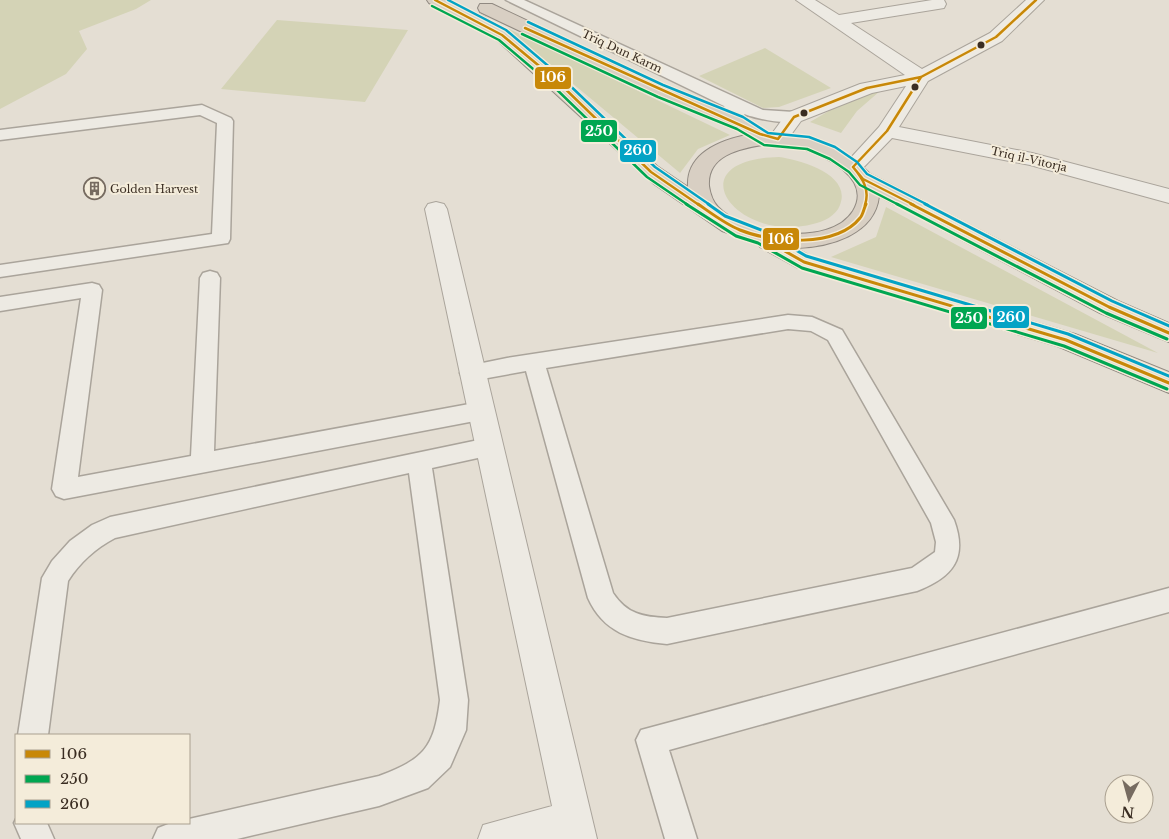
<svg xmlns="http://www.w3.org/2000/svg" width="1169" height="839" viewBox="0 0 1169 839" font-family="'Libre Baskerville',serif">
<rect width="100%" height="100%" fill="#e4ded3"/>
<path fill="#d4d3b6" d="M0,0H151L136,9L79,31L87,49L66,74L0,109Z
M277,20L408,30L365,102L221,89Z
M505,27L730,135L698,149L680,173Z
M765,48L831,88L779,107L763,108L699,76Z
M880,91L857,111L841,133L810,122L839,105Z
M779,157C800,160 852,174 840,205C836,216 823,222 813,224C736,244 674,160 779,157Z
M886,207L1158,353L831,257L876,237Z"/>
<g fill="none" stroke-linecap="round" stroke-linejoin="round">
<defs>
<path id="lane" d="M506,0H524L763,110L794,112L802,117C794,128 755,118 744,114L748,123L746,126H734L724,106Z
M202,105L231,118L233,121L230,239L228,243L0,277V265L212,234L217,123L200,115L0,140V130Z
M210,271L217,273L220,278L214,451L480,402L488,405L491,411L488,417L480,420L64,499L56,496L52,489L81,298L0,311V297L92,283L99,285L102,290L78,477L191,456L200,278L203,273Z
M788,315L812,317L842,330L954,520C968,558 953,577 917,591L667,644C632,641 603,632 588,598L526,371L471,381L463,379L460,373L463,367L507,358ZM788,329L811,331L828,340L931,523L936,542L935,552L912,568L667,618C643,617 627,614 613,593L546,368Z
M488,438L496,440L500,447L496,454L432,468L468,700L466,730L450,767L428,788L379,806L237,839H153L158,828L171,823H189V819L379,776C424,759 434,748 440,700L409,473L115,538C96,548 80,562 68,581L48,735H18L42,578L52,561L70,541L92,525L110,517Z
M1169,588V612L669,750L697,839H665L636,740L641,730Z
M16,819V823H47L54,839H21L14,823Z"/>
<path id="street" d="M796,0H815L839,15L932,0H944L946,4L944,8L938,9L851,23L922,69L990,33L1026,0H1044L1002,41L928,81L899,127L1032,153L1169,189V203L1030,165L892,138L860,171L853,173L846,171L843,167L846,163L879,127L906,86L872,93L801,121L785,143L778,145L771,143L768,139L787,113L860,84L905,75Z
M436,202L444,204L447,209L597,839H478L483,825L552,806L425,209L428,204Z"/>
<path id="highway" d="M427,0H448L486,18L510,33L657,166L688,187C686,154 718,141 746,135L733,127L654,95L480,12L478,8L480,4H492L668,87L747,119L770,133L797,135L837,148L856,160L870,174L1118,301L1169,323V342L1100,313L879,196C875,235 829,247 796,248L812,257L1075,334L1169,372V393L1057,346L796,267L760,247L757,243L722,231L654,184L498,41L474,25L429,3ZM762,145C775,145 787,145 800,148C824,155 873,178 853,211C830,248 744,235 718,207C713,202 710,193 709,186C707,156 738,149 762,145Z"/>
</defs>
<use href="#lane" stroke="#aaa49b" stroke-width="3"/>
<use href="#street" stroke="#aaa49b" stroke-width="2"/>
<use href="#highway" stroke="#908981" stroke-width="2"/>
<use href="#lane" fill="#edeae3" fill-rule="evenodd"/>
<use href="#street" fill="#edeae3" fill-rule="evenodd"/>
<use href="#highway" fill="#d8cfc3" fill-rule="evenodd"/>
<defs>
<path id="bus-1-far1" d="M435,0L502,35L556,80L651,172L699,205
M525,28L760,134L778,139
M778,139L794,117L867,88L921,77L996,37L1036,0
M853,167C863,179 870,190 865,205
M853,167L863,179L914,205
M853,167L887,131L921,77"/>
<path id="bus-1" d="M698,204C711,213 725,224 740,230C772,243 836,248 860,218C863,215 864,208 866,204
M911,204L1109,307L1169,333
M769,242L804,262L1066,340L1169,383"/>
<path id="bus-2-far1" d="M432,6L499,40L552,85L647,177L688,205
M522,34L658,97L737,129L764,145L807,149L830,159L849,172L860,185L899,205"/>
<path id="bus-2" d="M686,204L736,236L758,243L802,268L1064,346L1167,389
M897,204L1106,313L1167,339"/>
<path id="bus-3-far1" d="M448,0L506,30L560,76L655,167L710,205
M528,22L663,85L743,117L768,133L809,137L835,147L857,162L867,174L928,205"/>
<path id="bus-3" d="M708,204L725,216L764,231L806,256L1068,334L1169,376
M925,204L1112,301L1169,326"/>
</defs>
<use href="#bus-1-far1" stroke="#f4ecda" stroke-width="5"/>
<use href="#bus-1" stroke="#f4ecda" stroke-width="6"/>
<use href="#bus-2-far1" stroke="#f4ecda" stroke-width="5"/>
<use href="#bus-2" stroke="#f4ecda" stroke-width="6"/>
<use href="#bus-3-far1" stroke="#f4ecda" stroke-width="5"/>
<use href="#bus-3" stroke="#f4ecda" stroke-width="6"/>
<use href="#bus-1-far1" stroke="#c88808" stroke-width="2.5"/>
<use href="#bus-1" stroke="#c88808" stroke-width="3"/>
<use href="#bus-2-far1" stroke="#00a651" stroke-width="2.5"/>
<use href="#bus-2" stroke="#00a651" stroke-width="3"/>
<use href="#bus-3-far1" stroke="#03a3c5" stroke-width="2.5"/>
<use href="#bus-3" stroke="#03a3c5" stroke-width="3"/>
</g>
<defs>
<symbol id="building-ring" viewBox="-11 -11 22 22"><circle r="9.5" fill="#f4ecda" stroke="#766b60" stroke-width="1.5"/><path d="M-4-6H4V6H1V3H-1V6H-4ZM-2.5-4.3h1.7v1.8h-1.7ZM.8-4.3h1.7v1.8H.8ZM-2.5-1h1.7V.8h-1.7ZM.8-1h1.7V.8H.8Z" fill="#766b60"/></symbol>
</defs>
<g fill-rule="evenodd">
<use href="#building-ring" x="82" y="176" width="25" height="25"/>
</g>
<g fill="#3a2d22" stroke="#f4ecda" stroke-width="2">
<circle cx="981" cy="45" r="4.5"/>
<circle cx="915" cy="87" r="4.5"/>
<circle cx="804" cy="113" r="4.5"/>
</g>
<g text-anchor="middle" stroke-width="4" stroke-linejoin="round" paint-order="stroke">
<g font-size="11" fill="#3a2d22" stroke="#f4ecda">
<text transform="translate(622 51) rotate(25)" y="4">Triq Dun Karm</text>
<text transform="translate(1029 159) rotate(13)" y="4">Triq il-Vitorja</text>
</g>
<g font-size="11" fill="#3a2d22" stroke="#f4ecda" text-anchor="start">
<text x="110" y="193">Golden Harvest</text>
</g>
</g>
<g stroke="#f4ecda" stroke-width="2">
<rect x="534" y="66" width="38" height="24" rx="5" fill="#c88808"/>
<rect x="580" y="119" width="38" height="24" rx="5" fill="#00a651"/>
<rect x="619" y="139" width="38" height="24" rx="5" fill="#03a3c5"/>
<rect x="762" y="227" width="38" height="24" rx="5" fill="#c88808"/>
<rect x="992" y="305" width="38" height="24" rx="5" fill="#03a3c5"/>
<rect x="950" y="306" width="38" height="24" rx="5" fill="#00a651"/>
</g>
<g font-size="14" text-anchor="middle" font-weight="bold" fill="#fff">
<text x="553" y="82">106</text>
<text x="599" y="136">250</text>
<text x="638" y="155">260</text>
<text x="781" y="244">106</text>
<text x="1011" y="322">260</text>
<text x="969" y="323">250</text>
</g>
<rect x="15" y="734" width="175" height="90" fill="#f4ecda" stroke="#aaa090"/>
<rect x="25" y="750" width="25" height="8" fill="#c88808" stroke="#aaa090"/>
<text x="60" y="759" font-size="15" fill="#3a2d22">106</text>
<rect x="25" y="775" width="25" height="8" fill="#00a651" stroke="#aaa090"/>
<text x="60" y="784" font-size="15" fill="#3a2d22">250</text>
<rect x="25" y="800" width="25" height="8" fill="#03a3c5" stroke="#aaa090"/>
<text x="60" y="809" font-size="15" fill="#3a2d22">260</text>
<g transform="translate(1129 799) rotate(186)"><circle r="24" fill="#f4ecda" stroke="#aaa090"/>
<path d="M0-4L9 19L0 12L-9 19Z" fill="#766b60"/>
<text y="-8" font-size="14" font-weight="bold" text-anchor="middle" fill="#3a2d22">N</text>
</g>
</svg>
